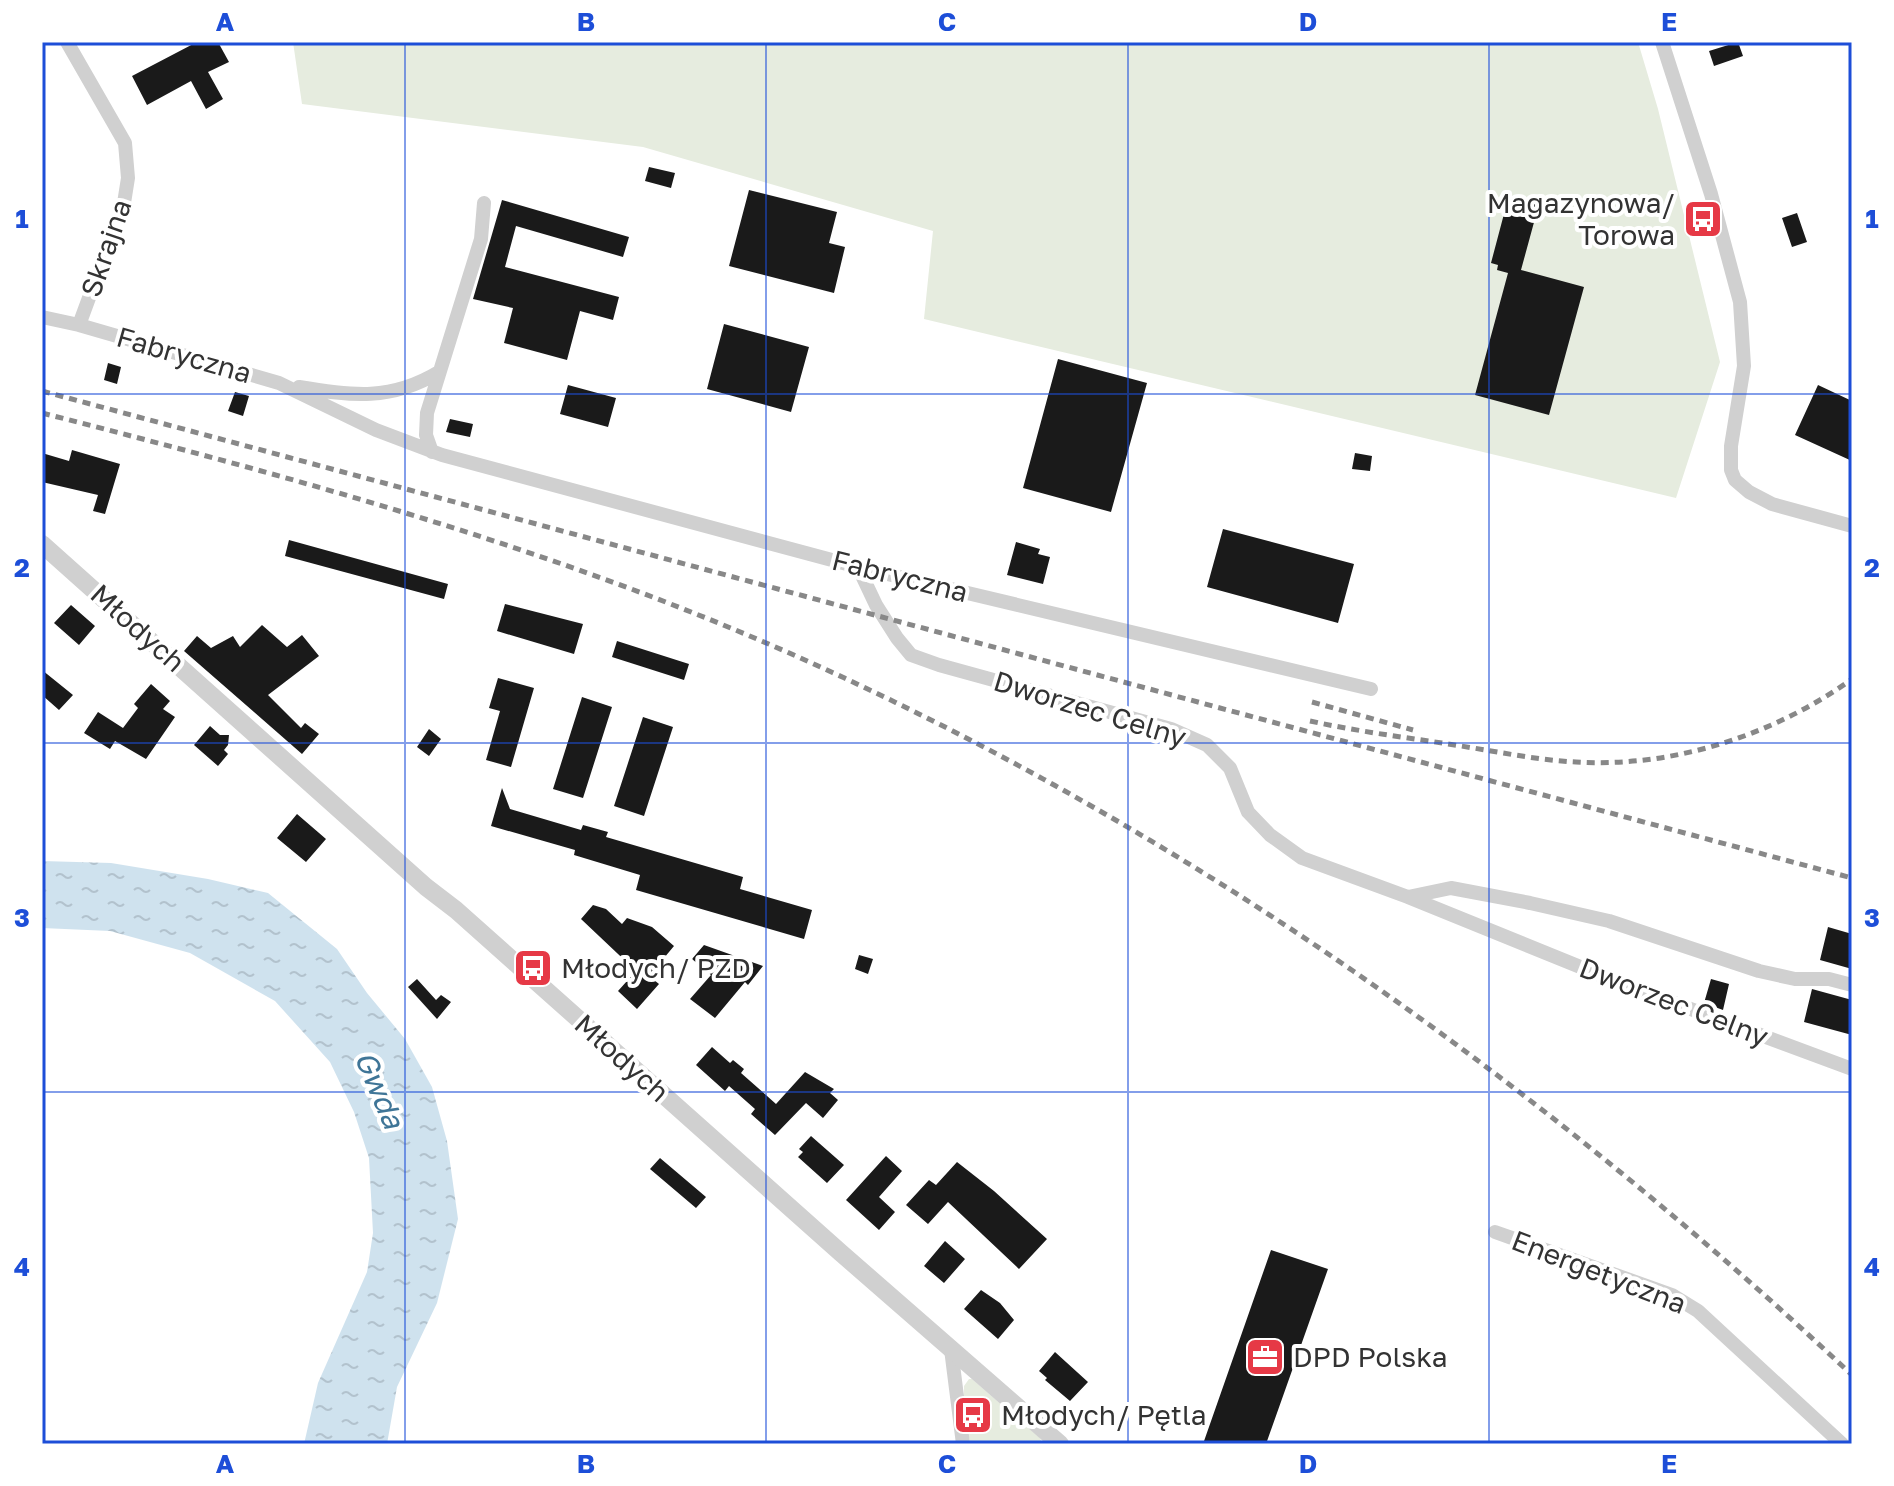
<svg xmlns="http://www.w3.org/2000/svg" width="1894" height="1486" viewBox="0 0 1894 1486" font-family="'Golos Text',sans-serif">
<defs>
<pattern id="water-ripples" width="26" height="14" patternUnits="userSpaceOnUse" patternTransform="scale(2)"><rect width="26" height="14" fill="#cfe2ee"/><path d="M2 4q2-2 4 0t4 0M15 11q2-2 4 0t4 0" fill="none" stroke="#b2c2cd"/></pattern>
</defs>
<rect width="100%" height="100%" fill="#fff"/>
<path fill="#e6ecdf" d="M293,42H1638L1658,109L1720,362L1676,498L924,319L933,231L643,147L302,104Z
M969,1379H972L1040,1438L1043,1444H970L968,1430L972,1429V1423L976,1422L973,1406H969L968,1400H964V1386Z"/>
<path fill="url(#water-ripples)" d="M42,861L111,863L208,879L268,893L337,949L367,993L405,1039L432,1087L447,1141L458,1219L437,1303L397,1387L387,1444H304L318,1383L367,1272L373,1233L369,1158L354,1112L330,1062L275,1001L190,953L110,931L42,928Z"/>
<path fill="#1a1a1a" d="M197,42H218L229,62L208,72L223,99L206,109L191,81L147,105L132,76Z
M1738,42L1743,56L1714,66L1709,51Z
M649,167L675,173L671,188L645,181Z
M749,190L837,212L829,243L845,247L834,293L729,266Z
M1509,195L1539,204L1521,270L1584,287L1549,415L1475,395L1508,273L1497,270L1498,265L1491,263Z
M502,200L629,237L623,257L516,226L505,267L619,297L613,320L580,311L567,360L504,343L513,308L473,299Z
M1797,213L1807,242L1792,247L1782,218Z
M724,324L809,347L791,412L707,389Z
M1058,359L1147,383L1111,512L1023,488Z
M108,363L121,367L117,384L104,380Z
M568,385L616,398L608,427L560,414Z
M1818,385L1852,401V461L1795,435Z
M235,392L249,396L243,416L228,411Z
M450,419L473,424L470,437L446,432Z
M72,450L120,464L105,514L93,511L98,495L42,482V453L69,461Z
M1355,453L1372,456L1370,471L1352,469Z
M1223,529L1354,564L1338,623L1207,587Z
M289,540L448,584L444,599L285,556Z
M1016,542L1040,549L1038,554L1050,557L1043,584L1007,575Z
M505,604L583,624L574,654L497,631Z
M71,605L95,626L79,645L54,623Z
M262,625L287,647L302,635L319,656L268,695L301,728L305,723L319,734L302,754L184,651L197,636L211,648L233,636L240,647Z
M617,641L689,664L684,680L612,657Z
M42,670L73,695L59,710L42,695Z
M498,678L534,688L511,767L486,760L500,711L489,708Z
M151,684L170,701L163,709L175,717L146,759L115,741L110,749L84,733L98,712L123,728L138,708L134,704Z
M582,697L612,707L583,798L553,789Z
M643,717L673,727L644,816L614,806Z
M210,726L220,735H229L228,745L224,750L228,754L218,766L194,745Z
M429,729L441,739L429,756L417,747Z
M502,788L510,809L581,830L583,825L608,832L606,837L743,877L740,889L812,910L804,939L636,890L640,875L574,855L575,850L491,826Z
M297,814L326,839L306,862L277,838Z
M593,905L606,909L622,924L627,918L652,927L674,946L649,976L659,984L637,1009L618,991L636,971L581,919Z
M1828,927L1852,934V969L1820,960Z
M704,945L763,966L748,985L745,982L715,1018L690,999L711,975L692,959Z
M859,955L873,959L868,974L855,969Z
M417,979L436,1000L441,995L451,1002L437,1019L408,987Z
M1711,979L1729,984L1723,1010L1704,1003Z
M1812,989L1852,1000V1035L1804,1022Z
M712,1047L730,1063L733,1060L744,1069L741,1073L776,1104L805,1072L834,1089L830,1093L838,1100L823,1118L806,1103L775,1135L751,1114L755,1109L729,1086L725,1091L696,1065Z
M811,1136L844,1165L827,1183L798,1157L803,1152L799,1149Z
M886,1156L902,1171L879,1197L895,1212L879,1230L846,1200Z
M660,1158L706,1197L696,1208L650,1169Z
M957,1162L994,1191L1047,1239L1019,1269L948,1202L928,1224L906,1205L929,1180L936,1185Z
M945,1241L965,1259L944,1283L924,1266Z
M1271,1250L1328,1269L1266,1444H1203Z
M981,1290L1000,1303L1014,1320L998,1339L964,1309Z
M1055,1352L1088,1382L1070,1401L1045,1380L1047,1378L1039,1371Z"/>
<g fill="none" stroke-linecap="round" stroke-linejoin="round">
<path stroke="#d0d0d0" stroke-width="14" d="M67,42L125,143L128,178L124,203L79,325
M1662,42L1711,194L1740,302L1744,366L1731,446V470L1735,480L1749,492L1772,504L1852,526
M42,317L79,325L279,383L376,430L442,455L858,567L1371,689
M299,387C352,396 391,401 439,372
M432,452L426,435L427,413L481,239L484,203
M858,567L876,605L897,638L911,655L939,665L1171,729L1207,745L1230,768L1248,812L1270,835L1302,858L1408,897L1610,979L1852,1069
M1408,897L1451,888L1530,903L1609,921L1759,971L1795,979H1829L1852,985
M1495,1232L1672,1295L1698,1311L1842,1444
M951,1349L963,1444"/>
<path stroke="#d0d0d0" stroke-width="18" d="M42,544L426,887L456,910L841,1253L1060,1444"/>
<path stroke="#888" stroke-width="5" stroke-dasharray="8 6" stroke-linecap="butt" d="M42,391L1852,878
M42,413C297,478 555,549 796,656C1187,830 1541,1084 1852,1375
M1312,702L1413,730
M1310,721C1360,732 1411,738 1461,746C1499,752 1537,760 1576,762C1673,768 1774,735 1852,679"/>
</g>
<path fill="none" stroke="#1d4ed8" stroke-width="2" stroke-opacity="0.55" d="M405,42V1444M766,42V1444M1128,42V1444M1489,42V1444M42,394H1852M42,743H1852M42,1092H1852"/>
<defs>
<symbol id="bus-square" viewBox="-11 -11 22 22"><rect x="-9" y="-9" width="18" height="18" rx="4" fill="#e63946" stroke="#fff"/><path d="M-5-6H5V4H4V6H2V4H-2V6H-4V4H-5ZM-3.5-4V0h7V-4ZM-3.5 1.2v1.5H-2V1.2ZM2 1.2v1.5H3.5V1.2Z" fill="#fff"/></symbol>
<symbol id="office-square" viewBox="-11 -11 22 22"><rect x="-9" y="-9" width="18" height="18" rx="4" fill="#e63946" stroke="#fff"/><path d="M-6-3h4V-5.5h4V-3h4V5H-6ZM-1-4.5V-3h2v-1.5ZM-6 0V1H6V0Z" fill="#fff"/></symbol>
</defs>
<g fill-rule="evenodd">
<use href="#bus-square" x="1681" y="197" width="44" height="44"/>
<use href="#bus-square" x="511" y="946" width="44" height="44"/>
<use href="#office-square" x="1243" y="1335" width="44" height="44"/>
<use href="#bus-square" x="951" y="1393" width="44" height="44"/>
</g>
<g text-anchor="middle" stroke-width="8" stroke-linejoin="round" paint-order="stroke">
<g font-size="28" fill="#333" stroke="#fff" text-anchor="start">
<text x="1675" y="213" text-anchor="end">Magazynowa/<tspan x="1675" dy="32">Torowa</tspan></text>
<text x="561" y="978">Młodych/ PZD</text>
<text x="1293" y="1367">DPD Polska</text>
<text x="1001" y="1425">Młodych/ Pętla</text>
</g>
<g font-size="28" fill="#333" stroke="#fff">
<text transform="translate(106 248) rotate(-71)" y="10">Skrajna</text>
<text transform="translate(184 355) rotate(16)" y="10">Fabryczna</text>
<text transform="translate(900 576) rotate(14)" y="10">Fabryczna</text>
<text transform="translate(138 628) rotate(42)" y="10">Młodych</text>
<text transform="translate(1090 709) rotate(17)" y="10">Dworzec Celny</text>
<text transform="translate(1674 1002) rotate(21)" y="10">Dworzec Celny</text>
<text transform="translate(622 1058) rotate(42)" y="10">Młodych</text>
<text transform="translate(1599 1272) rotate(21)" y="10">Energetyczna</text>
</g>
<g font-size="30" font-style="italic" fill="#3f7597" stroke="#fff">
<text transform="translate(379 1090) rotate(67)" y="10">Gwda</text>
</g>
</g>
<rect width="1894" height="1486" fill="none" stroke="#ffffff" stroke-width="88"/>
<rect x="44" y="44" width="1806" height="1398" fill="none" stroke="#1d4ed8" stroke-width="3"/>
<g font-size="26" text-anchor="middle" font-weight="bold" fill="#1d4ed8">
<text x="225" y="31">A</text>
<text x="586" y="31">B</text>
<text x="947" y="31">C</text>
<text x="1308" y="31">D</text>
<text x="1669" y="31">E</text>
<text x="22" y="228">1</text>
<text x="1872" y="228">1</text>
<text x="22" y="577">2</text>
<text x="1872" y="577">2</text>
<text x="22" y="927">3</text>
<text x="1872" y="927">3</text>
<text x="22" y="1276">4</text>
<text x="1872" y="1276">4</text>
<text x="225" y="1473">A</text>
<text x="586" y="1473">B</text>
<text x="947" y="1473">C</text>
<text x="1308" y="1473">D</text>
<text x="1669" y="1473">E</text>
</g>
</svg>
